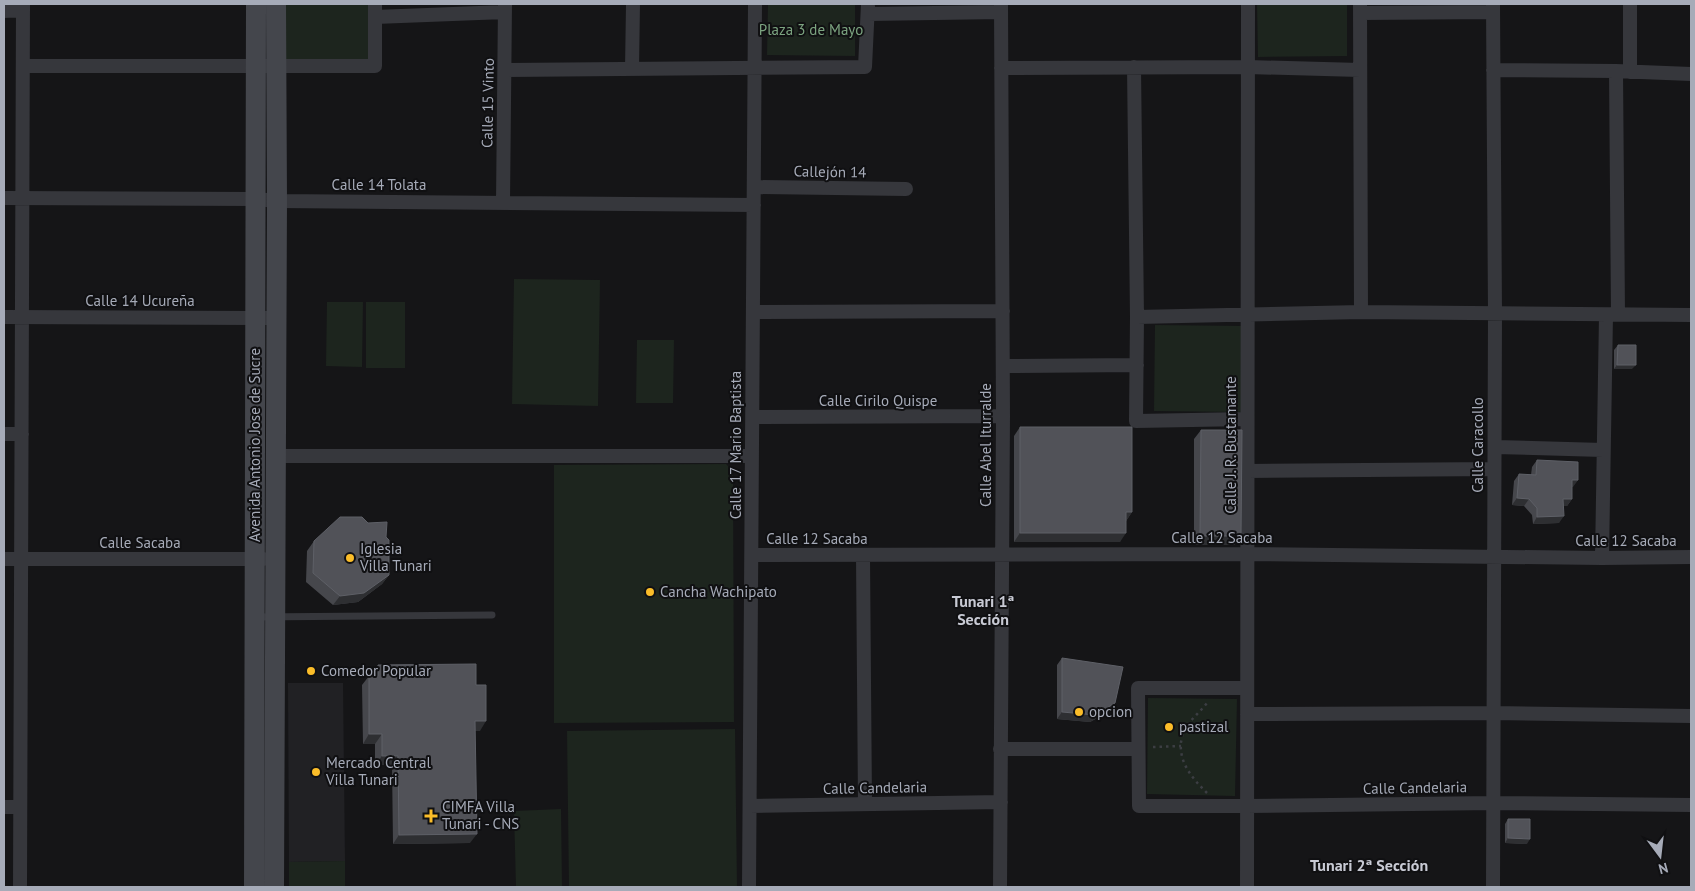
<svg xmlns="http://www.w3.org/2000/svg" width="1695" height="891" viewBox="0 0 1695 891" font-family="'PT Sans',sans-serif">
<rect width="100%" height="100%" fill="#151517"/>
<path fill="#212124" d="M288,683H343L345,861L289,862Z"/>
<path fill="#1d251e" d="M284,4H370V62H284Z
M768,4H855V56L767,55Z
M1257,4H1347V56L1258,57Z
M514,279L600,280L598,406L512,404Z
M327,302H363L362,367L326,366Z
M366,302H405V368H366Z
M1155,325L1243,326L1241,412L1154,411Z
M637,340H674L673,403H636Z
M726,464L733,471L734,722L554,723V465Z
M1148,698L1237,699L1235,796L1147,794Z
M735,729L737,887H569L567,731Z
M561,809L562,887H516L514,811Z
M345,861V887H289V862Z"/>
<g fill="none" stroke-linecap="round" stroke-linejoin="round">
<path stroke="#3c3e43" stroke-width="2.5" stroke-dasharray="2.5 4" stroke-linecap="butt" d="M1153,747L1181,746
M1207,793C1192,778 1179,763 1181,742C1182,738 1182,733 1184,730C1189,721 1200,712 1207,703"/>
<path stroke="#36373c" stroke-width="7" d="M255,617L492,615"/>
<path stroke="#36373c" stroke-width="14" d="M1360,4L1361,312
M4,11L23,10
M1361,13L1493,12
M868,14L1001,12
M375,17L505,12
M23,66H375V4
M1134,67L1137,317L1136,421L1247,419
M1001,68L1248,67L1360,70
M632,69L633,4
M505,70L865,67L868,4
M1493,70L1616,71L1691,74
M1616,71L1618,314
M1630,72V4
M754,187L906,189
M4,198L256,199L277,201L754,205
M503,202L505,4
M753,312L1003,311
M4,317L277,318
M1137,317L1361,312L1691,315
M1003,366L1137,365
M753,417L1003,416
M4,434H22
M1495,447L1603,450
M276,456H752
M1247,471L1494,469
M752,555L1247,554L1602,558L1691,557
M863,556L865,804
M1602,558L1606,315
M4,559H263
M1247,688H1138L1139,806H1246L1494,803L1691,805
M1247,714L1493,713L1691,716
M1000,749H1138
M750,806L1001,802
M4,807H20
M20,887L23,4
M749,887L755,4
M1000,887L1003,416L1001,4
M1247,887L1248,4
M1493,887L1495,314L1493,4"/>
<path stroke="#44464c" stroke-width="20" d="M254,887L256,4
M274,887L277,201L276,4"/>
</g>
<path fill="#46474c" d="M1618,345L1632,369H1614V350Z
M1020,427L1132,512L1126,521L1120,542H1014V436Z
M1201,430L1241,536L1234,545H1194V439Z
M1537,460L1578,480L1572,487V499L1567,506H1563L1559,523L1533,524L1532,515L1524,506L1512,505L1514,481L1519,474L1531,475L1532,467Z
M386,537L389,575L382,584L358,602L333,605L306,582L307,551L314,541Z
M1062,658L1110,711L1090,722L1057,719V665Z
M378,665L476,685L480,731H475L470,843L393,844L392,765H375V744H363L362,685L369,676H372V675Z
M1508,819L1527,844L1505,843V824Z"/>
<path fill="#2e2f32" d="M1617,365H1636L1632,369H1614Z
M1572,480H1578L1573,487H1567Z
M1517,498L1529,499L1524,506L1512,505Z
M1563,499H1572L1567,506H1558Z
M1126,512H1132L1126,521Z
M1564,516L1559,523L1533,524L1537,517Z
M1020,533H1126L1120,542H1014Z
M1200,536H1241L1234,545H1194Z
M389,575L382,584L358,602L333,605L340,596Z
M1115,703L1110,711L1090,722L1057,719L1062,712Z
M475,721H486L480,731H469Z
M369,734H382L375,744H363Z
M382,756H398L392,765H375Z
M477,834L470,843L393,844L399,835Z
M1508,838L1530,839L1527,844L1505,843Z"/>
<path fill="#515258" stroke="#5e6067" d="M1618,345H1636V365H1617Z
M1020,427H1132V512H1126V533H1020Z
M1201,430H1242L1241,536H1200Z
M1537,460L1578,462V480H1572V499H1563L1564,516L1537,517V508L1529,499L1517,498L1519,474L1536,475Z
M340,517H362L368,523L387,522L386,537L389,540V575L364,593L340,596L313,573L314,541Z
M1062,658L1123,667L1115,703L1095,715L1062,712Z
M476,664V685H486V721H475L477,834L399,835L398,756H382V734H369V676H378V665Z
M1508,819H1530V839L1508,838Z"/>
<g fill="#fbbd29" stroke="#101012" stroke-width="2">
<circle cx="350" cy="558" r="5"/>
<circle cx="650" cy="592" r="5"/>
<circle cx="311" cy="671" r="5"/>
<circle cx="1079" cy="712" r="5"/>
<circle cx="1169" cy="727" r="5"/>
<circle cx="316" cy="772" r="5"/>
<path d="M428.5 808.5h5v5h5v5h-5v5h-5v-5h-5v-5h5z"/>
</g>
<g text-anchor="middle" stroke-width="4" stroke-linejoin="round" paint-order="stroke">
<g font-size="15" fill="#7ca480" stroke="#101012">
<text x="811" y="35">Plaza 3 de Mayo</text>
</g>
<g font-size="15" fill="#a6abb8" stroke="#101012">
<text transform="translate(488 103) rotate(-89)" y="5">Calle 15 Vinto</text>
<text transform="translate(830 172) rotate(1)" y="5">Callejón 14</text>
<text x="379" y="190">Calle 14 Tolata</text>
<text x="140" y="306">Calle 14 Ucureña</text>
<text x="878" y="406">Calle Cirilo Quispe</text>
<text transform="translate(255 445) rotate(-90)" y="5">Avenida Antonio Jose de Sucre</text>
<text transform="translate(736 445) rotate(-90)" y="5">Calle 17 Mario Baptista</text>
<text transform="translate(986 445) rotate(-90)" y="5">Calle Abel Iturralde</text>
<text transform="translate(1231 445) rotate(-90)" y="5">Calle J. R. Bustamante</text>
<text transform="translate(1478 445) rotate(-90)" y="5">Calle Caracollo</text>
<text x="1222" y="543">Calle 12 Sacaba</text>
<text x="817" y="544">Calle 12 Sacaba</text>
<text x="1626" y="546">Calle 12 Sacaba</text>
<text x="140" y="548">Calle Sacaba</text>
<text transform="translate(875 788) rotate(-1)" y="5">Calle Candelaria</text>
<text transform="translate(1415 788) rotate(-1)" y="5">Calle Candelaria</text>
</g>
<g font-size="15" fill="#a6abb8" stroke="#101012" text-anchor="start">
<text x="360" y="554">Iglesia<tspan x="360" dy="17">Villa Tunari</tspan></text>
<text x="660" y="597">Cancha Wachipato</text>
<text x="321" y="676">Comedor Popular</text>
<text x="1089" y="717">opcion</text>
<text x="1179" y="732">pastizal</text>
<text x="326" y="768">Mercado Central<tspan x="326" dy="17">Villa Tunari</tspan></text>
<text x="442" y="812">CIMFA Villa<tspan x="442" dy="17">Tunari - CNS</tspan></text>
</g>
<g font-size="16" font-weight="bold" fill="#c8cad4" stroke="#101012">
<text x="983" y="607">Tunari 1ª<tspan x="983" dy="18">Sección</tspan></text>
<text x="1369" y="871">Tunari 2ª Sección</text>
</g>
</g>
<rect width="1695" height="891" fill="none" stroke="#a6abb8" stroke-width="10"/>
<g transform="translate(1660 856) rotate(165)" stroke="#101012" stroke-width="4" paint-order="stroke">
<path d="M0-4L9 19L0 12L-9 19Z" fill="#a6abb8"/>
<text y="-8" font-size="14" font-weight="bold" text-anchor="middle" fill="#a6abb8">N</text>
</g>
</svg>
